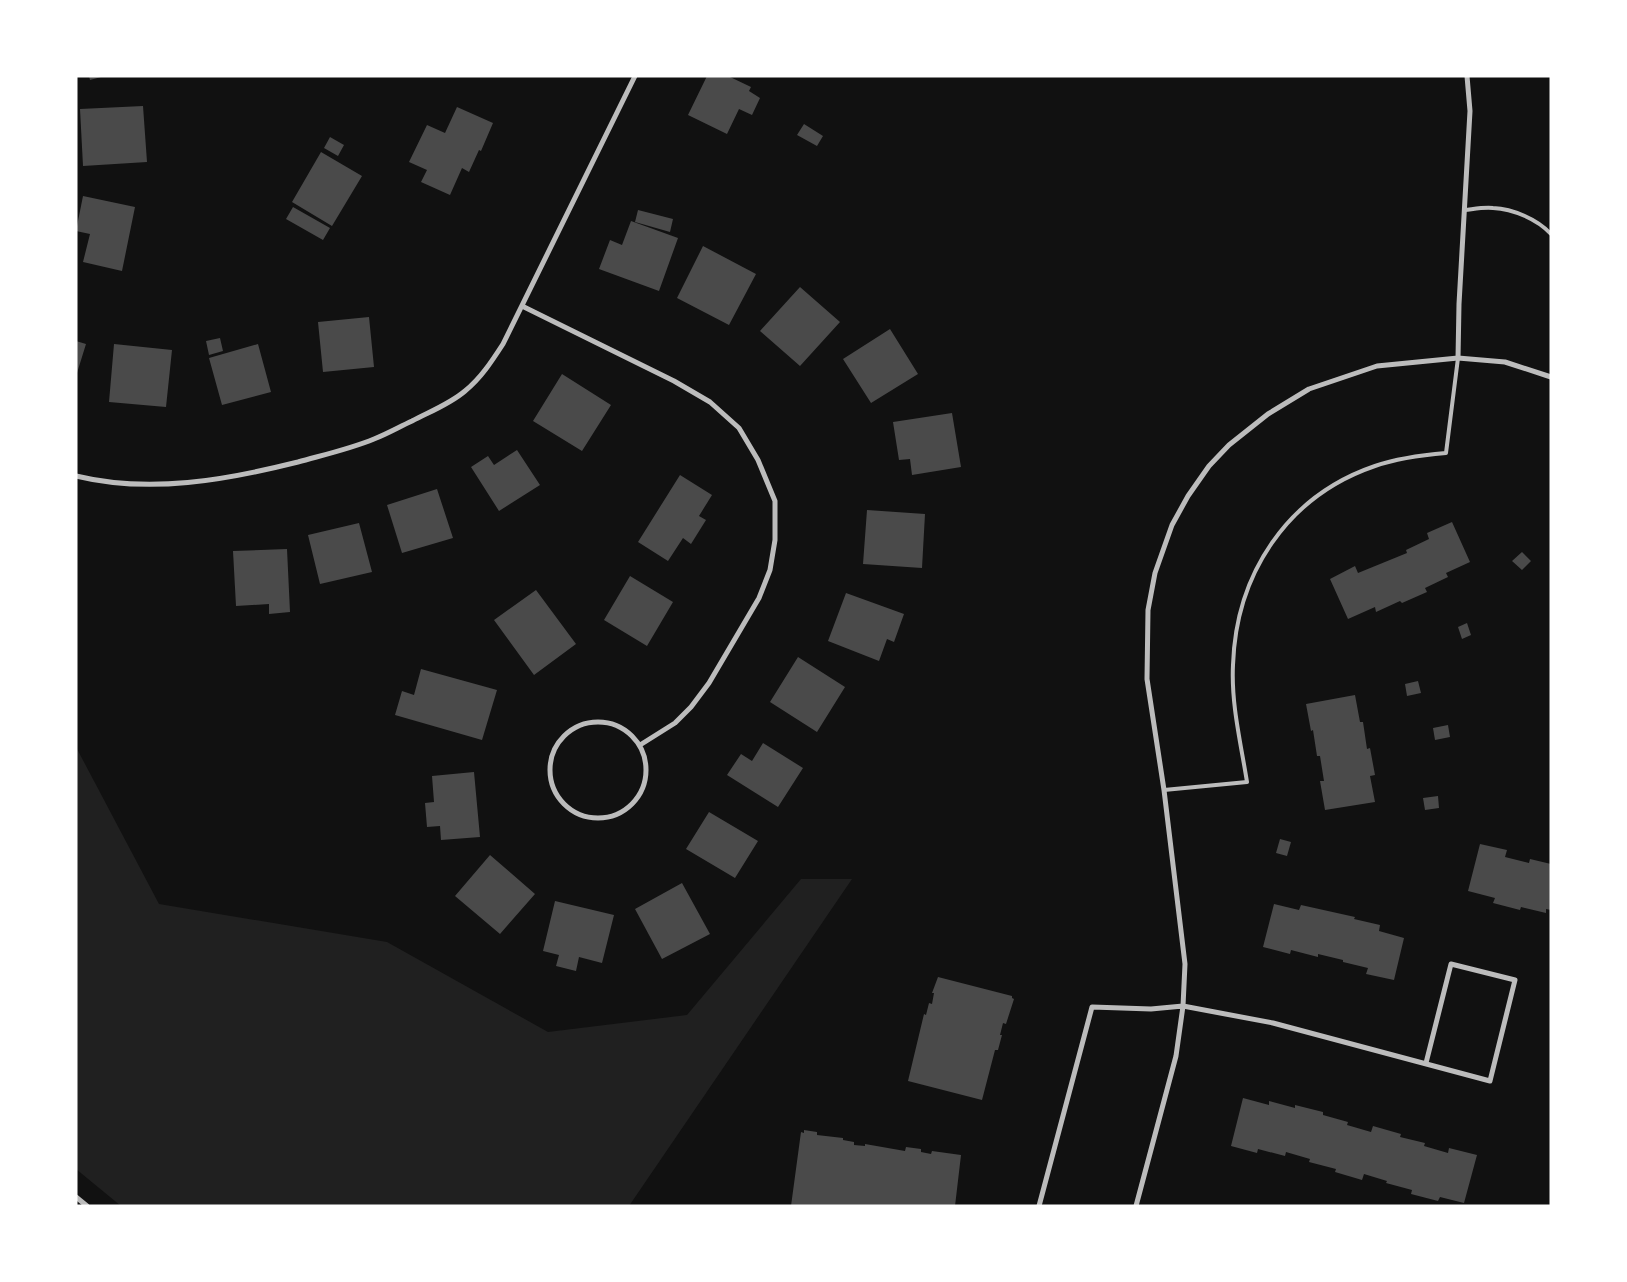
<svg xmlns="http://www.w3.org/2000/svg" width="1627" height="1282" viewBox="0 0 1627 1282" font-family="'Open Sans',sans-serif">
<rect width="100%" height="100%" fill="#111"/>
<path fill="#202020" d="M76,747L159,904L387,942L548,1032L687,1015L801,879H852L629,1206H121L76,1169Z"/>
<path fill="#4a4a4a" d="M89,76H101V77L90,80Z
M707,76H728L751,87L749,91L760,98L752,115L739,109L727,134L688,115Z
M143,106L147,162L83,166L80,109Z
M457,107L493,123L481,151L479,150L469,172L462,168L450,195L421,182L427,170L409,162L427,125L445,133Z
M804,124L823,136L817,146L797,135Z
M330,137L344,145L338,156L324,148Z
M321,152L362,176L332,226L292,202Z
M83,196L135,207L122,271L83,262L90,234L76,231Z
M293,207L330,228L323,240L286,219Z
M638,210L673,219L670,232L635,222Z
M631,221L678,238L659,291L599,269L610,240L622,245Z
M703,246L756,274L729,325L677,298Z
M800,287L840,322L800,366L760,331Z
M369,317L374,367L323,372L318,322Z
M890,329L918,374L871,403L843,359Z
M220,338L223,351L209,355L206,341Z
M76,341L86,344L77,373H76Z
M114,344L172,350L166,407L109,402Z
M258,344L271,392L222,405L209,358Z
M562,374L611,405L582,451L533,421Z
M952,413L961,467L912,475L910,459L899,460L893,422Z
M517,450L540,485L499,511L471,467L488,456L494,465Z
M680,475L712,495L699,516L706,520L691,544L683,538L668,561L638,542Z
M437,489L453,538L402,553L387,505Z
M867,510L925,514L922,568L863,564Z
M1452,522L1470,562L1446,573L1448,577L1425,588L1427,592L1402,603L1400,601L1376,612L1375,607L1348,619L1330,579L1355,566L1358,573L1407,553L1406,550L1429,539L1427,533Z
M359,523L372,572L320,584L308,535Z
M287,549L290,612L269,614V604L236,606L233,551Z
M1522,552L1531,561L1522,570L1512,561Z
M630,576L673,602L647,646L604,620Z
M536,590L576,644L534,675L494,620Z
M846,593L904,614L894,642L887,639L879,661L828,641Z
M1467,623L1471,635L1462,639L1458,627Z
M798,657L845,687L817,732L770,702Z
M421,669L497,690L482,740L395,715L402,691L414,695Z
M1418,681L1421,693L1407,696L1405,684Z
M1355,695L1360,722H1363L1367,749L1370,748L1375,775L1370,776L1375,802L1325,810L1320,781H1324L1320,756H1317L1313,730L1311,731L1306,704Z
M1448,725L1450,737L1435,740L1433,728Z
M763,743L803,768L778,807L727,775L741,754L752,761Z
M474,772L480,837L441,840L440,826L427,827L425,803L434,802L432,776Z
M1438,796L1439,808L1425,810L1423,798Z
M709,812L758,841L735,878L686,849Z
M1280,839L1291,842L1287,856L1276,853Z
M1480,844L1507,850L1505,857L1529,863L1530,859L1551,864V910L1546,909V913L1521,907L1520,910L1493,903L1495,898L1468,891Z
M490,855L535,894L500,934L455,896Z
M682,883L710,934L662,959L635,909Z
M555,901L614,915L602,963L579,957L576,971L556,966L559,955L543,951Z
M1274,904L1299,910L1301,905L1355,917L1354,919L1380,925L1379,931L1404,938L1394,980L1366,974L1368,968L1343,962V960L1318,954V957L1291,950L1290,954L1263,947Z
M938,977L1012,996V998L1014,999L1006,1024L1003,1023L1000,1035H1002L998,1050H995L982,1100L908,1081L924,1014L926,1015L929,1003L932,1004L934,993H932Z
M1243,1098L1269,1105V1101L1295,1108V1105L1323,1112V1115L1348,1122L1347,1125L1371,1132L1373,1126L1401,1134L1400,1137L1425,1143L1424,1146L1448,1153L1449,1148L1477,1155L1464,1203L1440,1197L1438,1201L1411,1194L1412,1190L1386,1183L1387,1181L1364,1174L1362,1180L1335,1172L1336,1169L1309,1162L1310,1159L1286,1152L1285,1156L1258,1149L1257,1153L1231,1146Z
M804,1130L817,1132V1135L843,1138V1140L854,1142V1145L865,1146V1144L905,1151L906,1147L921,1149V1152L931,1154L932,1151L961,1155L955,1206H791L801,1132L804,1133Z"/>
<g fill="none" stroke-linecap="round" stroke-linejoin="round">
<path stroke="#bcbcbc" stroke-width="4" d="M1465,210C1474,209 1484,207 1493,208C1513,209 1537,219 1551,234
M1164,790L1247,782C1241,744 1231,704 1233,665C1236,574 1287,496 1375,466C1398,458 1422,455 1446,453L1458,358"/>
<path stroke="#bcbcbc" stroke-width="5" d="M522,306L674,381L710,402L739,428L758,460L775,501V540L770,570L759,598L709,683L691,707L675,723L640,745
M1458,358L1459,304L1470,111L1467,76
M76,476C150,494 226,480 298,462C323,455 350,449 374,439C387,434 399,427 412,421C429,412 450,404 465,391C481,378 492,361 503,344L635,76
M550 770a48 48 0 1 1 96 0a48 48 0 1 1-96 0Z
M76,1197L87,1206
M1039,1206L1092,1007L1151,1009L1183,1006L1273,1023L1490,1081L1515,980L1451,964L1426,1063
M1136,1206L1176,1056L1183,1006L1185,964L1164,790L1147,679L1148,610L1155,573L1172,525L1188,496L1209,466L1229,445L1268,414L1309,389L1377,366L1458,358L1505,362L1551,377"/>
</g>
<rect width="1627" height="1282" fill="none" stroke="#ffffff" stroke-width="155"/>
</svg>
